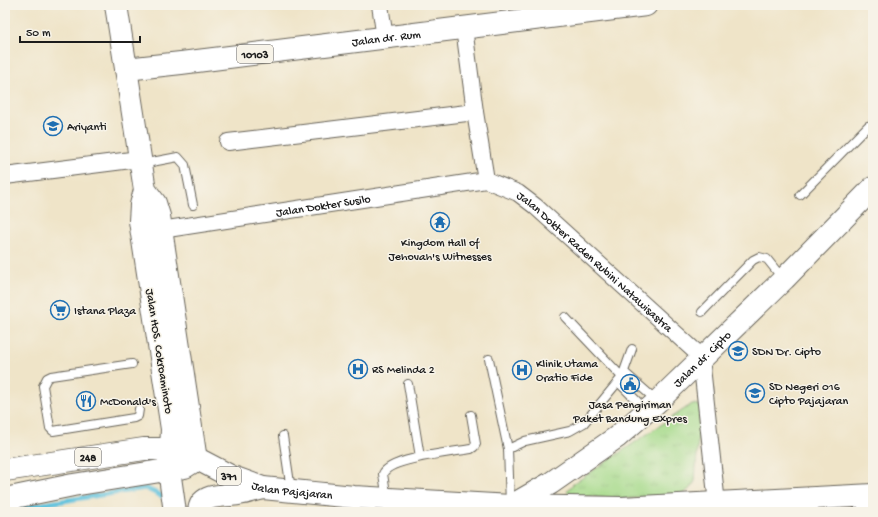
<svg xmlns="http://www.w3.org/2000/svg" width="878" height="517" viewBox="0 0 878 517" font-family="'Gochi Hand',sans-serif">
<defs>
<pattern id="park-tufts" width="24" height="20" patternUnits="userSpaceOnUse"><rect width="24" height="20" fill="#a5da8a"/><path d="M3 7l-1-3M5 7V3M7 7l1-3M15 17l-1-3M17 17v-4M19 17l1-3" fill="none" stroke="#8dba76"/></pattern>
</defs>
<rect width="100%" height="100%" fill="#f7f3e8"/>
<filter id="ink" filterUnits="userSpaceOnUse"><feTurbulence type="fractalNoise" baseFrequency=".025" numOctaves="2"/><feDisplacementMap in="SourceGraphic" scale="8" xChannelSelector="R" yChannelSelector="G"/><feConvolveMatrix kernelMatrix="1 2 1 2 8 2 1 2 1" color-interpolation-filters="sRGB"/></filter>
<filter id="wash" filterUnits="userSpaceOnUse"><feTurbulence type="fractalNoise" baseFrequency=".012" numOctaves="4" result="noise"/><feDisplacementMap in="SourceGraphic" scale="16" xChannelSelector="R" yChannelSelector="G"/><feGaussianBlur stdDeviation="0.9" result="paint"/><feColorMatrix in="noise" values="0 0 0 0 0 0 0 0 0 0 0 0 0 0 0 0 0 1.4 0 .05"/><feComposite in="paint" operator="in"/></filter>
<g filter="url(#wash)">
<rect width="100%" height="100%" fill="#efe4c8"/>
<path fill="url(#park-tufts)" stroke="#607b53" d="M692,404L700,405V411L695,481L691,488L681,495L619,499L570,495L567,491L573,484Z"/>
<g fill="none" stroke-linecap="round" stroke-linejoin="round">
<path stroke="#60c3de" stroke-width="5" d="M5,510L145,488L166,498L167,499"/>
</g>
</g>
<g filter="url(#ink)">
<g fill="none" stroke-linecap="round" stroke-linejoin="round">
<defs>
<path id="service" d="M141,164L178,157L185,165L193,205
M800,195L868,126L873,125
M702,312L753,260L759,257L767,259L783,279
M565,317L622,377
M489,359L508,449
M132,364L51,376L47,378L43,386L50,428L53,431L134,418L138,416L139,409
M624,372L656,400
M618,382L646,410
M408,384L420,457
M283,436L291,490
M387,499L383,474C389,458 454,452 471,449L474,447L476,444L471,415
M510,504L508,449L525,441L570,431L584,423L622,377L632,349"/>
<g id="minor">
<path d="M380,5L385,38"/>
<path id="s1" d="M464,28L475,112L486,180L518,193L535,206L696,352L701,358L717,504"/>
<path d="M228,142L475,112"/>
<path d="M5,176L139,159"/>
<path id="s2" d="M161,230L486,180"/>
<path d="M866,496V512"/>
</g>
<g id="secondary">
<path id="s3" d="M511,506L551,483L617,437L658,401L784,279L873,188"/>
</g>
<g id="primary">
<path id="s4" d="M126,69L181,63L646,5"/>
<path id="s5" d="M175,512L169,470L171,449L188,454L230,476L263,488L354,497L511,506L621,508L873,495"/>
<path d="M199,512C200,492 224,497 238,494C247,493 255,490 263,488"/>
</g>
<path id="trunk" d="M5,470L144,449H171L172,429L140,221L141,205L145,190L116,5
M5,499L73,485L185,467L196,460L159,216L155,203L145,190"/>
</defs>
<use href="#service" stroke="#666258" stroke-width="10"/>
<use href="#minor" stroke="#666258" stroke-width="18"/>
<use href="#secondary" stroke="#666258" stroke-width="24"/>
<use href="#primary" stroke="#666258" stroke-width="24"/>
<use href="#trunk" stroke="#666258" stroke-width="24"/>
<use href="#service" stroke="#fff" stroke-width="8"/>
<use href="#minor" stroke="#fff" stroke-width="16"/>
<use href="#secondary" stroke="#fff" stroke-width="22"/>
<use href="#primary" stroke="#fff" stroke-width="22"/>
<use href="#trunk" stroke="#fff" stroke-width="22"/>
</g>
</g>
<defs>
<symbol id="university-ring" viewBox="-11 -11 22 22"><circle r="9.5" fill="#f7f3e8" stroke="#1f6fb2" stroke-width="1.5"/><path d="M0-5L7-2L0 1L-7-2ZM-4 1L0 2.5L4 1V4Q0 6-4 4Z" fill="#1f6fb2"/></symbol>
<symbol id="temple-ring" viewBox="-11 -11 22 22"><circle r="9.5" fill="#f7f3e8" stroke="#1f6fb2" stroke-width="1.5"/><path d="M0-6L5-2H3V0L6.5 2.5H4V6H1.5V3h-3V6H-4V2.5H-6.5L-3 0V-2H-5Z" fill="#1f6fb2"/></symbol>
<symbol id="supermarket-ring" viewBox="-11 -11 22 22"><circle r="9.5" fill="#f7f3e8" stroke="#1f6fb2" stroke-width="1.5"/><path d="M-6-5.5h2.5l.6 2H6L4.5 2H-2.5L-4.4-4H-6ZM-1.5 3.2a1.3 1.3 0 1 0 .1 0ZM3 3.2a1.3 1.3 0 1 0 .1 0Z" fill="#1f6fb2"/></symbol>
<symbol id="school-ring" viewBox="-11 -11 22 22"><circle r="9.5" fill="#f7f3e8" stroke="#1f6fb2" stroke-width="1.5"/><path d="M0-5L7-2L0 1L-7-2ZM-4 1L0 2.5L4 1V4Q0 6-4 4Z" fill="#1f6fb2"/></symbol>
<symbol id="hospital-ring" viewBox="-11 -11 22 22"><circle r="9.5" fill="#f7f3e8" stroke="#1f6fb2" stroke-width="1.5"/><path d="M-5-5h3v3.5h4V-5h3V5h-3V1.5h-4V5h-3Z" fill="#1f6fb2"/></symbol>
<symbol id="civic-ring" viewBox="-11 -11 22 22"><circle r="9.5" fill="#f7f3e8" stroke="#1f6fb2" stroke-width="1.5"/><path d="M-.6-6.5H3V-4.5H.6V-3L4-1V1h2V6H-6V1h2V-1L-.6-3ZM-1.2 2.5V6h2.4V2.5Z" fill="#1f6fb2"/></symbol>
<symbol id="restaurant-ring" viewBox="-11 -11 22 22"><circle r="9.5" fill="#f7f3e8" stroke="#1f6fb2" stroke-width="1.5"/><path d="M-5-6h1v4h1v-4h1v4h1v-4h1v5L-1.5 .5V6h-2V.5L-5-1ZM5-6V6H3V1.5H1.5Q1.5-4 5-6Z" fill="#1f6fb2"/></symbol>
</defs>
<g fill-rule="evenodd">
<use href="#university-ring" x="42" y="115" width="22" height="22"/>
<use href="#temple-ring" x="429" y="211" width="22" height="22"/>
<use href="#supermarket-ring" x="49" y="299" width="22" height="22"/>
<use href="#school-ring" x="727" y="340" width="22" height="22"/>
<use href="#hospital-ring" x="347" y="358" width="22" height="22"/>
<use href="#hospital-ring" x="511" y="359" width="22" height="22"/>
<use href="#civic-ring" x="619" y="373" width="22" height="22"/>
<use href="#school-ring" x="744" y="382" width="22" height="22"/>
<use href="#restaurant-ring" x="75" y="390" width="22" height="22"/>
</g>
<g text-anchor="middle" stroke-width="3" stroke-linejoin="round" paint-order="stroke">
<g fill="#f7f3e8" stroke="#5e5c59" stroke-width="1">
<rect x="237" y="45" width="36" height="18" rx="3"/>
<rect x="75" y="448" width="26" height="18" rx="3"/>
<rect x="217" y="467" width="24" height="18" rx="3"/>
</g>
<g font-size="11" font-weight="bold" fill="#1c1c1c">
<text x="255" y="58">10103</text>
<text x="88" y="461">248</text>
<text x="229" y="480">371</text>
</g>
<g font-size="12" fill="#1c1c1c" stroke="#f7f3e8">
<text dy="4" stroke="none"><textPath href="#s4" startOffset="262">Jalan dr. Rum</textPath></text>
<text dy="4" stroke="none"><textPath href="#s2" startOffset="164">Jalan Dokter Susilo</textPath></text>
<text dy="4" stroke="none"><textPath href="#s1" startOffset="291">Jalan Dokter Raden Rubini Natawisastra</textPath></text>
<text transform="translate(160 351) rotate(81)" y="4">Jalan HOS. Cokroaminoto</text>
<text dy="4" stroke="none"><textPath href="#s3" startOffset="242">Jalan dr. Cipto</textPath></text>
<text dy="4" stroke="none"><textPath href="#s5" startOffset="193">Jalan Pajajaran</textPath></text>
</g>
<g font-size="12" fill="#1c1c1c" stroke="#f7f3e8" text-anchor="start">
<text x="67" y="130">Ariyanti</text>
<text x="440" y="246" text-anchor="middle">Kingdom Hall of<tspan x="440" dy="14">Jehovah's Witnesses</tspan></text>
<text x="74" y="314">Istana Plaza</text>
<text x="752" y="355">SDN Dr. Cipto</text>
<text x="536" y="367">Klinik Utama<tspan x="536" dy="14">Oratio Fide</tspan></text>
<text x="372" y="373">RS Melinda 2</text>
<text x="769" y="390">SD Negeri 016<tspan x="769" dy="14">Cipto Pajajaran</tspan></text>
<text x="100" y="405">McDonald's</text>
<text x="630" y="408" text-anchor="middle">Jasa Pengiriman<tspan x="630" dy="14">Paket Bandung Expres</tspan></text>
</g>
</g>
<rect width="878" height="517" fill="none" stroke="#f7f3e8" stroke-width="20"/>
<path d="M20 36v6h120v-6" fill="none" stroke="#1c1c1c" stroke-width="2"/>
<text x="26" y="36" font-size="12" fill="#1c1c1c" stroke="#f7f3e8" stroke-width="3" paint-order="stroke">50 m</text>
</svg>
